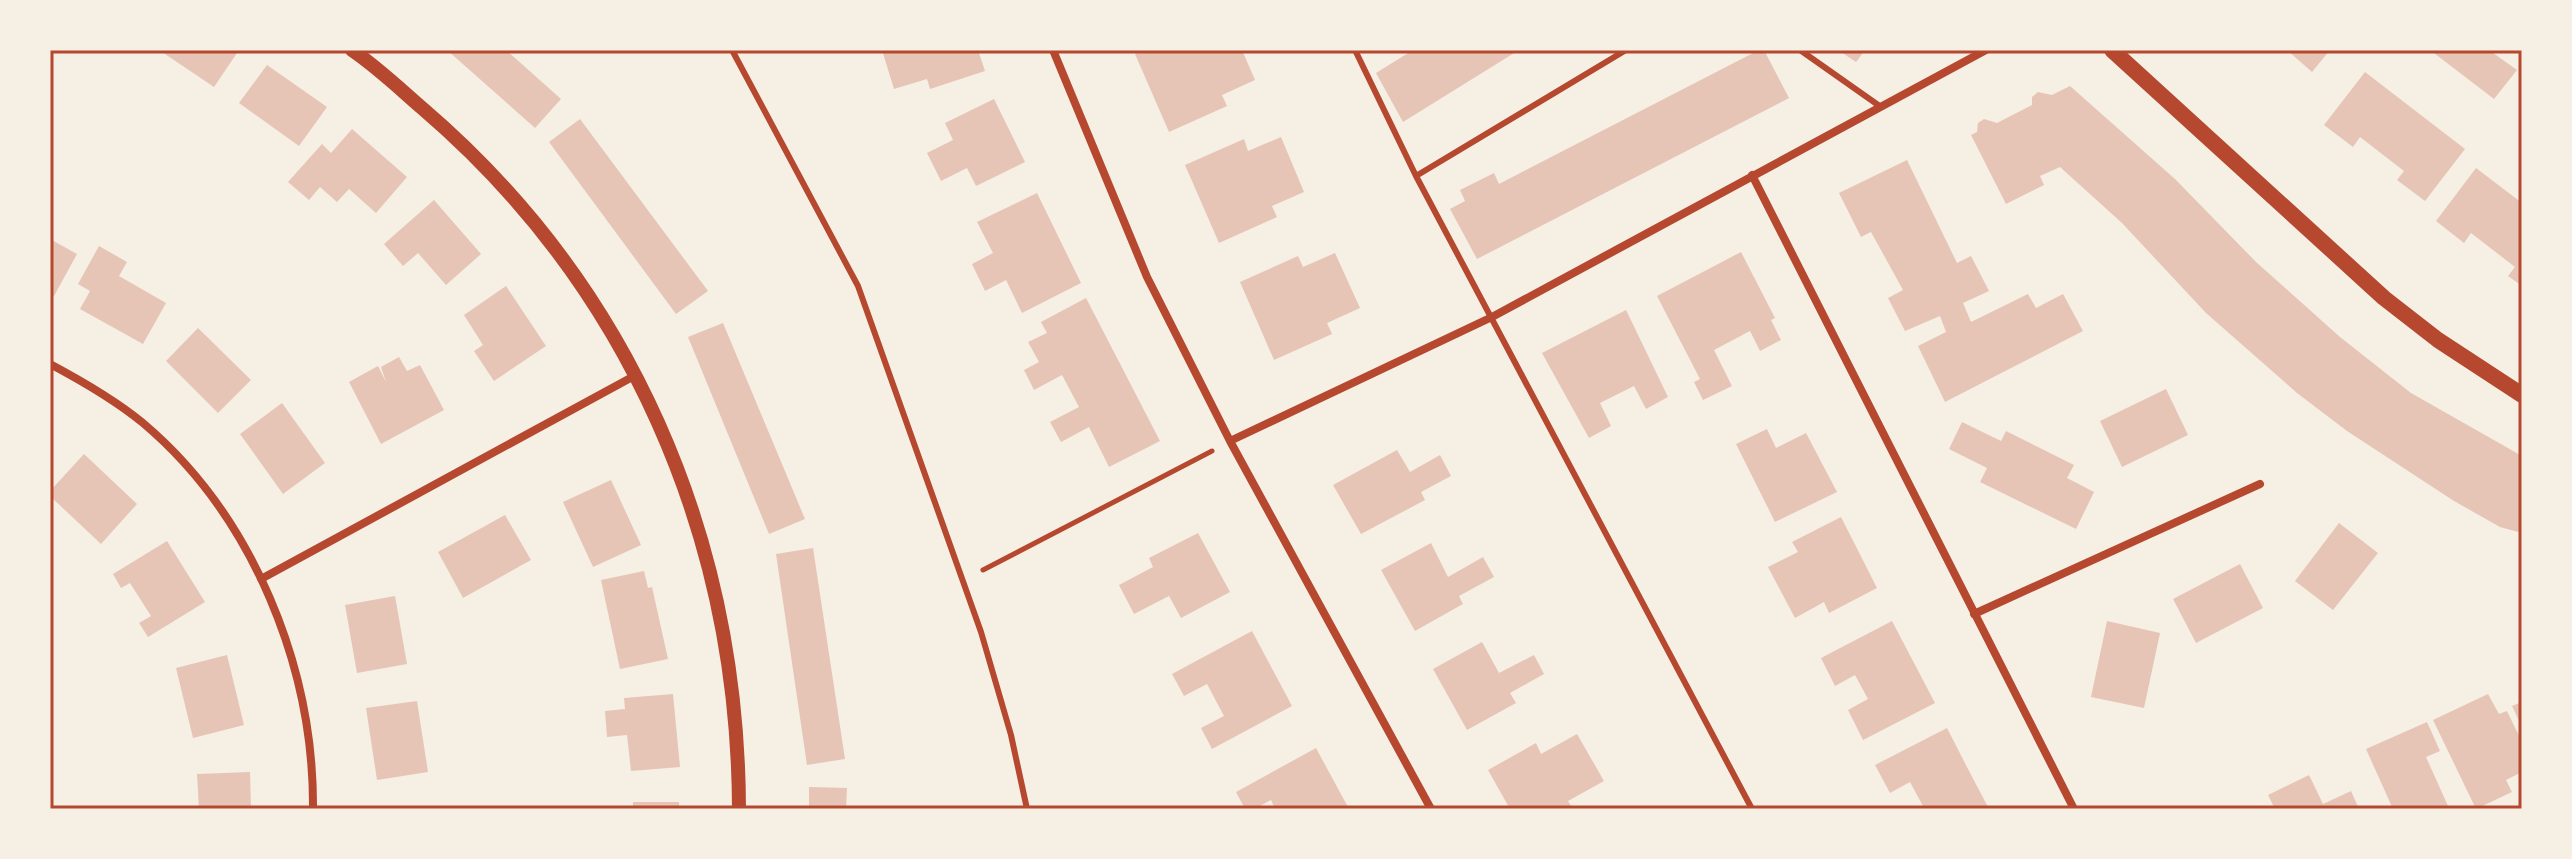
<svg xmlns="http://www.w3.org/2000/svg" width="2572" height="859" viewBox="0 0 2572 859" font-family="'PT Serif',serif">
<rect width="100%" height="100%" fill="#f6efe4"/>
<path fill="#e6c5b7" d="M159,50H239L214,87Z
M447,50H506L561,99L535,128Z
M882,50H978L985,71L930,89L927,79L894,89Z
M1144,50H1242L1255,80L1222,95L1227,106L1169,132L1135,54Z
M1413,50H1519L1403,122L1376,73Z
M1759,50H1764L1789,98L1477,259L1450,209L1465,201L1460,190L1494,173L1499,184Z
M1843,50H1865L1856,62L1841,52Z
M2287,50H2330L2312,72Z
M2430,50H2489L2517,70L2494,99Z
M267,65L327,107L299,146L239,103Z
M2365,72L2465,149L2425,201L2397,180L2404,171L2360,137L2353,147L2324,125Z
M2070,86L2175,179L2256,262L2340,337L2411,393L2522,456V533L2500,527L2454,501L2347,431L2297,393L2206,313L2122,223L2060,167L2040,176L2044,185L2006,204L1971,135L1977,132L1978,123L1984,119L1997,123L2032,105V97L2038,92L2052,95Z
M994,99L1025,162L976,186L967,168L941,181L927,153L953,140L945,123Z
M580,119L708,291L676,314L549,142Z
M352,129L407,177L376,213L349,189L337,202L320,187L309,200L288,182L322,144L331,153Z
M1281,137L1304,192L1272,206L1277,217L1219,243L1185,165L1244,139L1248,151Z
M1907,160L1957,263L1971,256L1989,291L1963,303L1971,322L2028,294L2036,308L2063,294L2083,331L1945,402L1918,346L1946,332L1940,316L1905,331L1888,298L1903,290L1871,232L1861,237L1839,193Z
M2476,168L2522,203V286L2508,276L2515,267L2471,233L2464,243L2436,221Z
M1037,193L1081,283L1022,313L1006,280L985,291L972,264L993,253L977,222Z
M434,200L481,254L446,285L418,253L403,266L384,244Z
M50,239L77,254L54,296L50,294Z
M99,246L127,262L119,276L166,303L143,344L80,309L90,291L78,284Z
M1741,252L1775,318L1771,320L1781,340L1760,351L1750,331L1714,350L1732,386L1703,400L1694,382L1700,379L1657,296Z
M1335,253L1360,308L1327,323L1332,334L1274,360L1240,282L1298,256L1303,267Z
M506,286L546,346L494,381L474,351L483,345L464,315Z
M1086,298L1160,441L1109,467L1089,427L1061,442L1050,422L1079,407L1062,375L1034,390L1024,370L1039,362L1028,342L1047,333L1041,322Z
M1626,310L1668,397L1646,409L1634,386L1600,403L1611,426L1589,438L1542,353Z
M723,323L805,519L769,534L688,337Z
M198,328L251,380L218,413L166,361Z
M399,357L407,371L420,365L444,410L381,444L349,382L378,366L386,382L381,367Z
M2166,389L2188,435L2122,467L2100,421Z
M282,403L325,463L283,494L240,434Z
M1962,422L2001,441L2006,431L2074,465L2067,478L2094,492L2076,529L1980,482L1987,468L1949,449Z
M1767,429L1776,448L1806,433L1837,492L1775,522L1736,444Z
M1397,450L1410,472L1440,455L1451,476L1421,492L1425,500L1361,534L1333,485Z
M84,454L137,504L101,544L50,496V491Z
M611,480L641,545L593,567L563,502Z
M505,515L531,560L463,598L438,552Z
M1841,517L1877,588L1829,613L1824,602L1795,618L1768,567L1798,552L1792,542Z
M2339,523L2378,553L2333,610L2295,581Z
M1198,533L1230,592L1181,618L1169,596L1134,614L1119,585L1153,567L1149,558Z
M167,541L205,602L148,637L139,623L151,616L130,583L121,588L113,574Z
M1431,543L1448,577L1483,557L1494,577L1459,596L1463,604L1415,631L1381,570Z
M813,548L845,759L807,765L776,554Z
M2240,564L2263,608L2196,643L2173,599Z
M644,571L648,588L652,587L668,659L620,669L601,580Z
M395,596L407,664L357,673L345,605Z
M1892,621L1935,703L1863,740L1848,710L1868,699L1855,675L1835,686L1821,658Z
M2107,621L2160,633L2144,708L2091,697Z
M1252,631L1292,706L1212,749L1201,728L1224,716L1207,684L1184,696L1172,674Z
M1482,642L1499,673L1534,655L1544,674L1510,693L1516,703L1467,730L1433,669Z
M227,655L244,725L193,738L176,668Z
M673,694L680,767L631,771L627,735L607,737L605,711L625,709L624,698Z
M2488,694L2499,714L2507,711L2522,742V772L2506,780L2512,792L2476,809L2433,720Z
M417,701L428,772L377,780L366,708Z
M2522,702V727L2512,706Z
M2427,722L2440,751L2426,757L2448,806L2393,809L2366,749Z
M1947,728L1968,769L1989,809H1917L1923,806L1910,782L1890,793L1875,765Z
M1577,734L1604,781L1568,801L1573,809H1510L1488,770L1536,743L1541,754Z
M1316,748L1349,809H1275L1271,800L1254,809H1245L1236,792Z
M250,772L251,809H199L197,774Z
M2309,775L2323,804L2351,791L2359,809H2275L2268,795Z
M809,787L847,788L846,809H809Z
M633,802H679V809H633Z"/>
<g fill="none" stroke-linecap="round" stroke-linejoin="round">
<path stroke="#b5482f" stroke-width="5" d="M983,570L1212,451"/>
<path stroke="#b5482f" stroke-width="6" d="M732,50L858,286L981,632L1011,735L1027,809
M1355,50L1416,176L1752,809
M1800,50L1881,107
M1416,176L1626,50"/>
<path stroke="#b5482f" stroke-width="8" d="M1053,50L1147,277L1230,441L1431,809
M1752,175L2074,809
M50,364C82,381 115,400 143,423C253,516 314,667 313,809
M1230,441L1492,317L1986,50
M261,579L636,375
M1974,614L2260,484"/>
<path stroke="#b5482f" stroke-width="14" d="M352,50C377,67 399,88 422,108C630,286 738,536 739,809"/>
<path stroke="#b5482f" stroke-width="16" d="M2112,50L2384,298L2438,340L2522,395"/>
</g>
<rect width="2572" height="859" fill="none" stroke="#f6efe4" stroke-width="104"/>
<rect x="52" y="52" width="2468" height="755" fill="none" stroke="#b5482f" stroke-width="3"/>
</svg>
